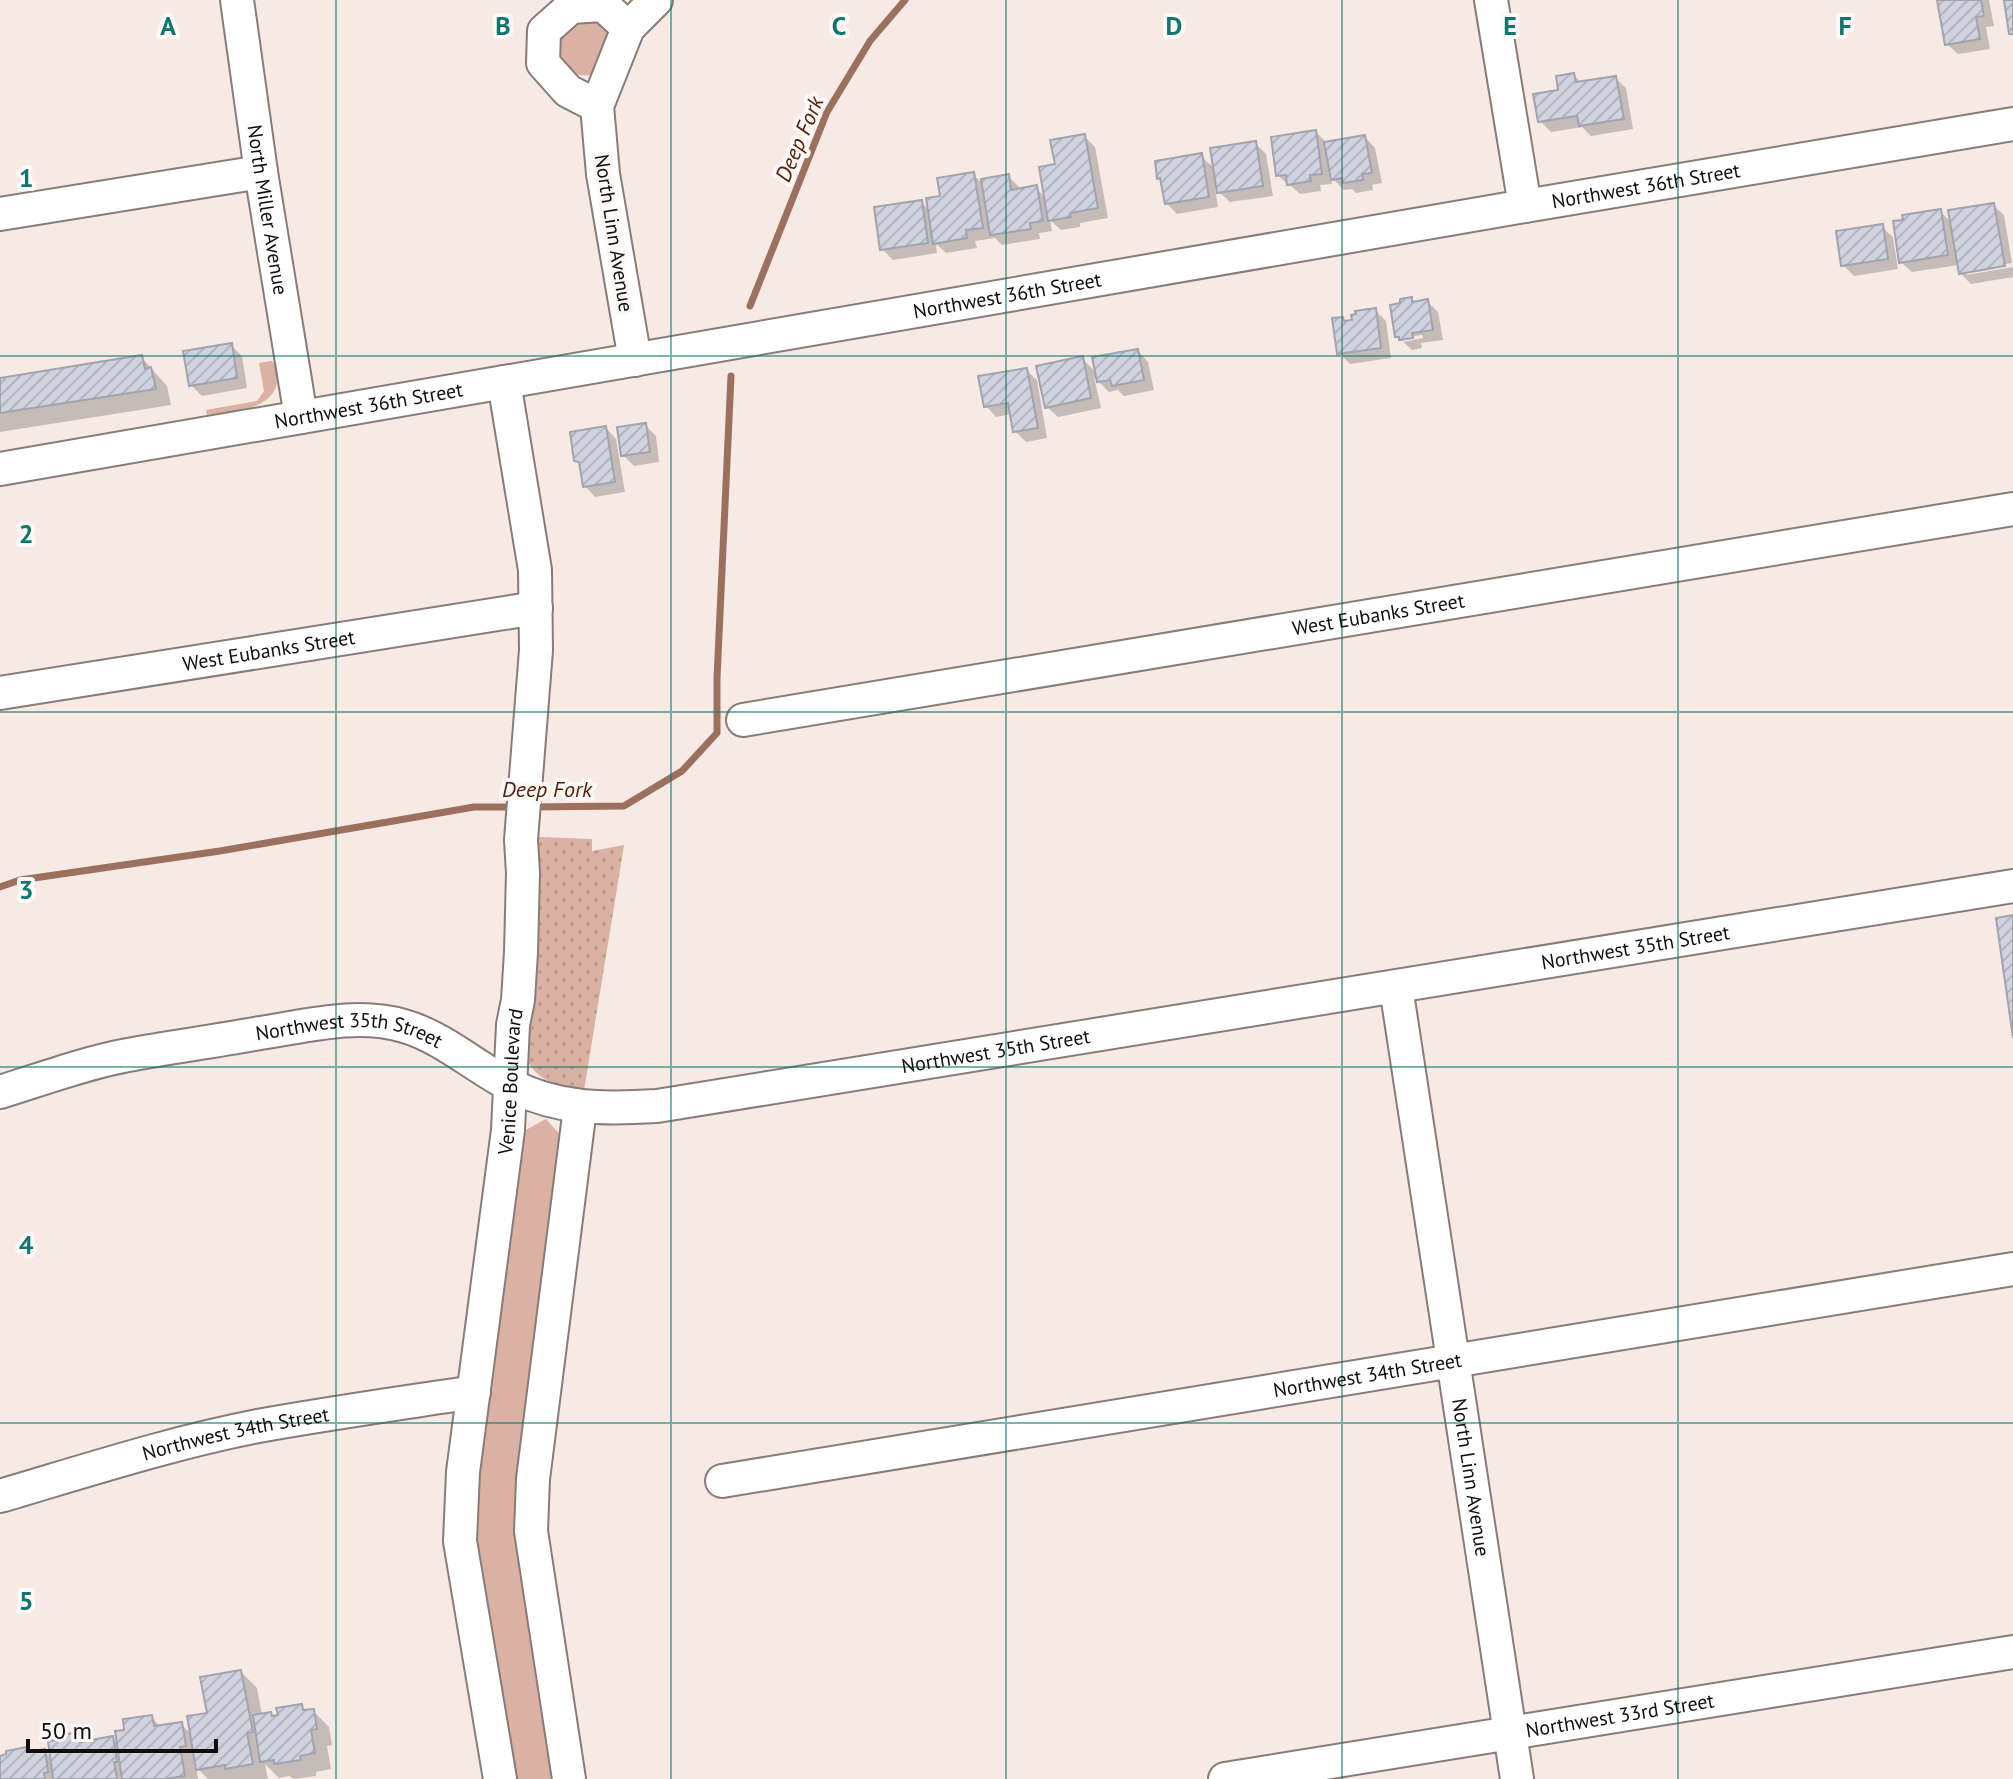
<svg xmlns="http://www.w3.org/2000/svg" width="2013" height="1779" viewBox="0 0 2013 1779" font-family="'PT Sans',sans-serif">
<defs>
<pattern id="park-dots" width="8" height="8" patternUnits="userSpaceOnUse" patternTransform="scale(2)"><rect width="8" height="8" fill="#dab1a2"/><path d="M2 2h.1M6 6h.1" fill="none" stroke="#ba978a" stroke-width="1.8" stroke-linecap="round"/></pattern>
<pattern id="building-hatch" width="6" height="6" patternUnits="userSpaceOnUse" patternTransform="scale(2)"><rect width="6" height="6" fill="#d0d3df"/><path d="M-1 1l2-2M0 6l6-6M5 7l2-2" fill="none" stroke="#b2b4be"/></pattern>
</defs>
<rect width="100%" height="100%" fill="#f7eae5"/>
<path fill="#dab1a2" d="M599,19L612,36L596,74C574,79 567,71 555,55L563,24Z
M271,361C278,365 278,368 278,376C277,411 233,411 207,415L206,410L257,401L264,391L259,363Z
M546,1119L564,1139L519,1516L559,1779H512L476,1579L472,1508L522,1132Z"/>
<path fill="url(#park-dots)" d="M539,837L592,839V851L624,845L584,1091C556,1086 534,1081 524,1052L538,944Z"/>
<path fill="#0003" fill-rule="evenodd" d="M1939,0H1989L1994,26L1986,27L1990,49L1958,54L1947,44Z
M1573,75L1582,83L1615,78L1626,88L1633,129L1591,136L1582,127L1551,132L1540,121Z
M1316,132L1327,143L1365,137L1375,148L1382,183L1372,185L1373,190L1356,193L1352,189L1344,190L1331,177L1332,184L1320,185L1321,191L1300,194L1291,186H1289L1278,175Z
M1084,136L1095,147L1108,218L1080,223V227L1061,230L1050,220L1052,231L1039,233L1040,239L1002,245L995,238L975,241L977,248L946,253L936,244L937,253L893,260L882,249L921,202L930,211L942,197L973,174L980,181L1008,176L1019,187V190L1036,188L1046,198L1057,166Z
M1256,144L1266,154L1273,196L1230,202L1215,188L1218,207L1177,214L1166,203L1163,181L1159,178L1201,156L1216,170Z
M1993,205L2004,215L2012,263L1966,271V275L2013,267V277L1971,284L1960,273L1959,265L1912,272L1901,262L1940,211L1952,223Z
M1882,227L1893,237L1898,269L1854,276L1843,265Z
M1411,299L1415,303L1427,301L1438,312L1443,340L1421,343L1422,348L1412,350L1397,336ZM1422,335L1423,338L1403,342V338Z
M1375,310L1386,321L1391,358L1350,364L1339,353L1343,319L1347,323Z
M231,345L242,356L247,388L202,396L191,385Z
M1138,351L1148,362L1154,390L1124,396L1118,390L1109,392L1094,377L1101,408L1058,417L1047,407L1082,358L1097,374Z
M142,358L167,386L171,405L0,432V380Z
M1026,370L1037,380L1047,438L1026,442L1015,431L1012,414L996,417L986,406Z
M645,425L656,436L659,462L634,466L623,455Z
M606,428L616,439L625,492L595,497L585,486L581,465L576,460Z
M241,1672L257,1688L262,1715L270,1714L274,1718L301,1706L307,1712L313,1711L329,1727L332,1745L327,1746L331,1769L316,1772V1776L294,1779L289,1776L279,1778L265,1764L268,1779H208L196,1767L198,1779H0V1758L27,1749L31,1753L44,1751L53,1760L78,1735L86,1743L112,1738L119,1745L127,1731L151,1717L161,1727L181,1724L192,1735Z"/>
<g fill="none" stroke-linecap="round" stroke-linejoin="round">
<path stroke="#9c705e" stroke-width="7" d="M750,306L827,112L870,41L905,0
M531,807L624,806L682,771L717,733V678L731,376
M0,887L20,880L220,851L474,807H515"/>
</g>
<path fill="url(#building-hatch)" stroke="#a1a4af" stroke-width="2" d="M1937,0H1981L1984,16L1976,17L1980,39L1945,45Z
M2004,0H2013V34H2009Z
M1574,73L1576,82L1616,76L1624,119L1579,126L1577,116L1538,122L1533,94L1558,90L1556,76Z
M1316,130L1322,174L1310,175L1311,181L1287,185L1286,175L1276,176L1271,137Z
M1085,134L1098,208L1070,213L1071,217L1048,221L1039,167L1055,164L1050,140Z
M1365,135L1372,173L1362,174L1363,180L1343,183L1342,178L1331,180L1324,142Z
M1256,141L1263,186L1217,193L1210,148Z
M1202,153L1209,197L1165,204L1160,178L1157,179L1155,161Z
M974,172L983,228L966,230L967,238L933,244L926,198L940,196L937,178Z
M1009,174L1011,190L1037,185L1043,221L1030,223L1031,229L990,235L981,179Z
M922,200L928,243L880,250L874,207Z
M1994,203L2005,266L1959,274L1948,210Z
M1941,209L1948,255L1899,263L1893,221L1903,220L1902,215Z
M1883,224L1888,259L1841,266L1836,231Z
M1412,297V302L1428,299L1433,330L1412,333L1413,338L1399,340V337H1395L1390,305L1400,303V299Z
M1376,308L1381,348L1337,354L1332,318L1343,317L1344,321L1352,320L1351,315L1356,314L1355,311Z
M232,343L237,378L189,386L183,351Z
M1138,349L1144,380L1112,386L1110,380L1097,382L1092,357Z
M142,355L145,369L151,367L156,389L0,413V378Z
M1083,356L1091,398L1045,408L1036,366Z
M1027,368L1038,428L1013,432L1008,403L984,407L978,376Z
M646,423L650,452L621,456L617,427Z
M606,426L615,482L583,487L579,462L574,461L570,432Z
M2013,915V1038L1996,918Z
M241,1670L253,1732L247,1733L253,1764L225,1769V1765L196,1770L187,1716L207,1713L200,1677Z
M302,1704L303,1710L314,1709L317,1729L311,1730L315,1753L300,1756L301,1760L274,1764V1760L260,1762L253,1715L271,1712L272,1716L278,1715L276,1708Z
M152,1715L154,1726L182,1722L186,1746L180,1747L185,1776L165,1779H122L115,1731L124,1730L123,1719Z
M78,1732L80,1742L113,1736L117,1762H114L117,1779H53L48,1741L59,1740L58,1736Z
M27,1747L28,1752L45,1749L48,1772L44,1773L45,1779H0V1756L6,1754V1751Z"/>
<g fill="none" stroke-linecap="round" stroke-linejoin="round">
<defs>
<g id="minor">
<path id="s1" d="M237,0L261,172L301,417"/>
<path d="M1491,0L1525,206"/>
<path d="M597,106L568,91L543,63L544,31L571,7L603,5L628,28"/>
<path d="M0,214L261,172"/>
<path d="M635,360L603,174L597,106L628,28L656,0"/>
<path id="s2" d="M0,469L1525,206L2013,124"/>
<path id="s3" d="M0,693L536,608"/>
<path id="s4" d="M743,720L2013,509"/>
<path id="s5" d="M1396,987L1517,1779"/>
<path id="s6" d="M0,1092C42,1079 85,1063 128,1055C172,1047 216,1041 260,1033C307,1026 357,1012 404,1026C442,1037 474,1066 510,1085C558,1110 604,1109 657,1106L2013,886"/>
<path id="s7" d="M722,1481L2013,1269"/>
<path id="s8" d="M0,1496C85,1471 171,1443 258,1426C330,1413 402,1403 474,1392"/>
<path id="s9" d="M500,1779L460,1541L463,1472L508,1130L513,1025L518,1000L521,952L523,873L521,840L536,650L535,570L504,382"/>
<path d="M569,1779L531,1531L533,1479L580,1108"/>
<path id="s10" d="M1225,1779L2013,1652"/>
</g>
</defs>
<use href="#minor" stroke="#887c78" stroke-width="36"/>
<use href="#minor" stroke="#fff" stroke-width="32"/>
</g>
<path fill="none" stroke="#0f766e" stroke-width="2" stroke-opacity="0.55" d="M336,0V1779M671,0V1779M1006,0V1779M1342,0V1779M1678,0V1779M0,356H2013M0,712H2013M0,1067H2013M0,1423H2013"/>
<g text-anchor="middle" stroke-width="8" stroke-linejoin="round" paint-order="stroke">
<g font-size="20" fill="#110d0b" stroke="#fef9f7">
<text dy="7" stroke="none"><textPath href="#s2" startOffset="1670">Northwest 36th Street</textPath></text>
<text dy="7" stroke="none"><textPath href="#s1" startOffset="212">North Miller Avenue</textPath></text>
<text transform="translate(614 233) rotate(81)" y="7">North Linn Avenue</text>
<text dy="7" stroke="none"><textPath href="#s2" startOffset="1022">Northwest 36th Street</textPath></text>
<text dy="7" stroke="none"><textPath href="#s2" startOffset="374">Northwest 36th Street</textPath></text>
<text dy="7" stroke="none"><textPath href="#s4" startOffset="644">West Eubanks Street</textPath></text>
<text dy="7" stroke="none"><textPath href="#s3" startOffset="272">West Eubanks Street</textPath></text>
<text dy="7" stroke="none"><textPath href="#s6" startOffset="1676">Northwest 35th Street</textPath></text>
<text dy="7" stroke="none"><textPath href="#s6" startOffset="358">Northwest 35th Street</textPath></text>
<text dy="7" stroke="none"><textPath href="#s6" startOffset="1028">Northwest 35th Street</textPath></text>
<text dy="7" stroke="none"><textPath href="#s9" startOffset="704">Venice Boulevard</textPath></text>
<text dy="7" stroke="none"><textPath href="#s7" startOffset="654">Northwest 34th Street</textPath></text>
<text dy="7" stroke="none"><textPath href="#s8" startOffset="244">Northwest 34th Street</textPath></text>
<text dy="7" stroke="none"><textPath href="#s5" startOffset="496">North Linn Avenue</textPath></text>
<text dy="7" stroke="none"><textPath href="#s10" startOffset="400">Northwest 33rd Street</textPath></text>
</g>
<g font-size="22" font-style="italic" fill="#572006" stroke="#fef9f7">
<text transform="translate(799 139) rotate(-67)" y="8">Deep Fork</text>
<text x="547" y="797">Deep Fork</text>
</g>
</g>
<g font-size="26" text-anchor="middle" font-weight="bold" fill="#0f766e" stroke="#fef9f7" stroke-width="8" stroke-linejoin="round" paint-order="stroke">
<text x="168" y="35">A</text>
<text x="503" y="35">B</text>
<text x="839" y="35">C</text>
<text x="1174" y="35">D</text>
<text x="1510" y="35">E</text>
<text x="1845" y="35">F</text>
<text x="26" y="187">1</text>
<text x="26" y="543">2</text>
<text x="26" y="899">3</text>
<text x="26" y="1254">4</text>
<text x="26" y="1610">5</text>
</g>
<path d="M28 1739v12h188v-12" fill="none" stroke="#110d0b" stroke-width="4"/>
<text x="40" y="1739" font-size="24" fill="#110d0b" stroke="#fef9f7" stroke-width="6" paint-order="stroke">50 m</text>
</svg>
